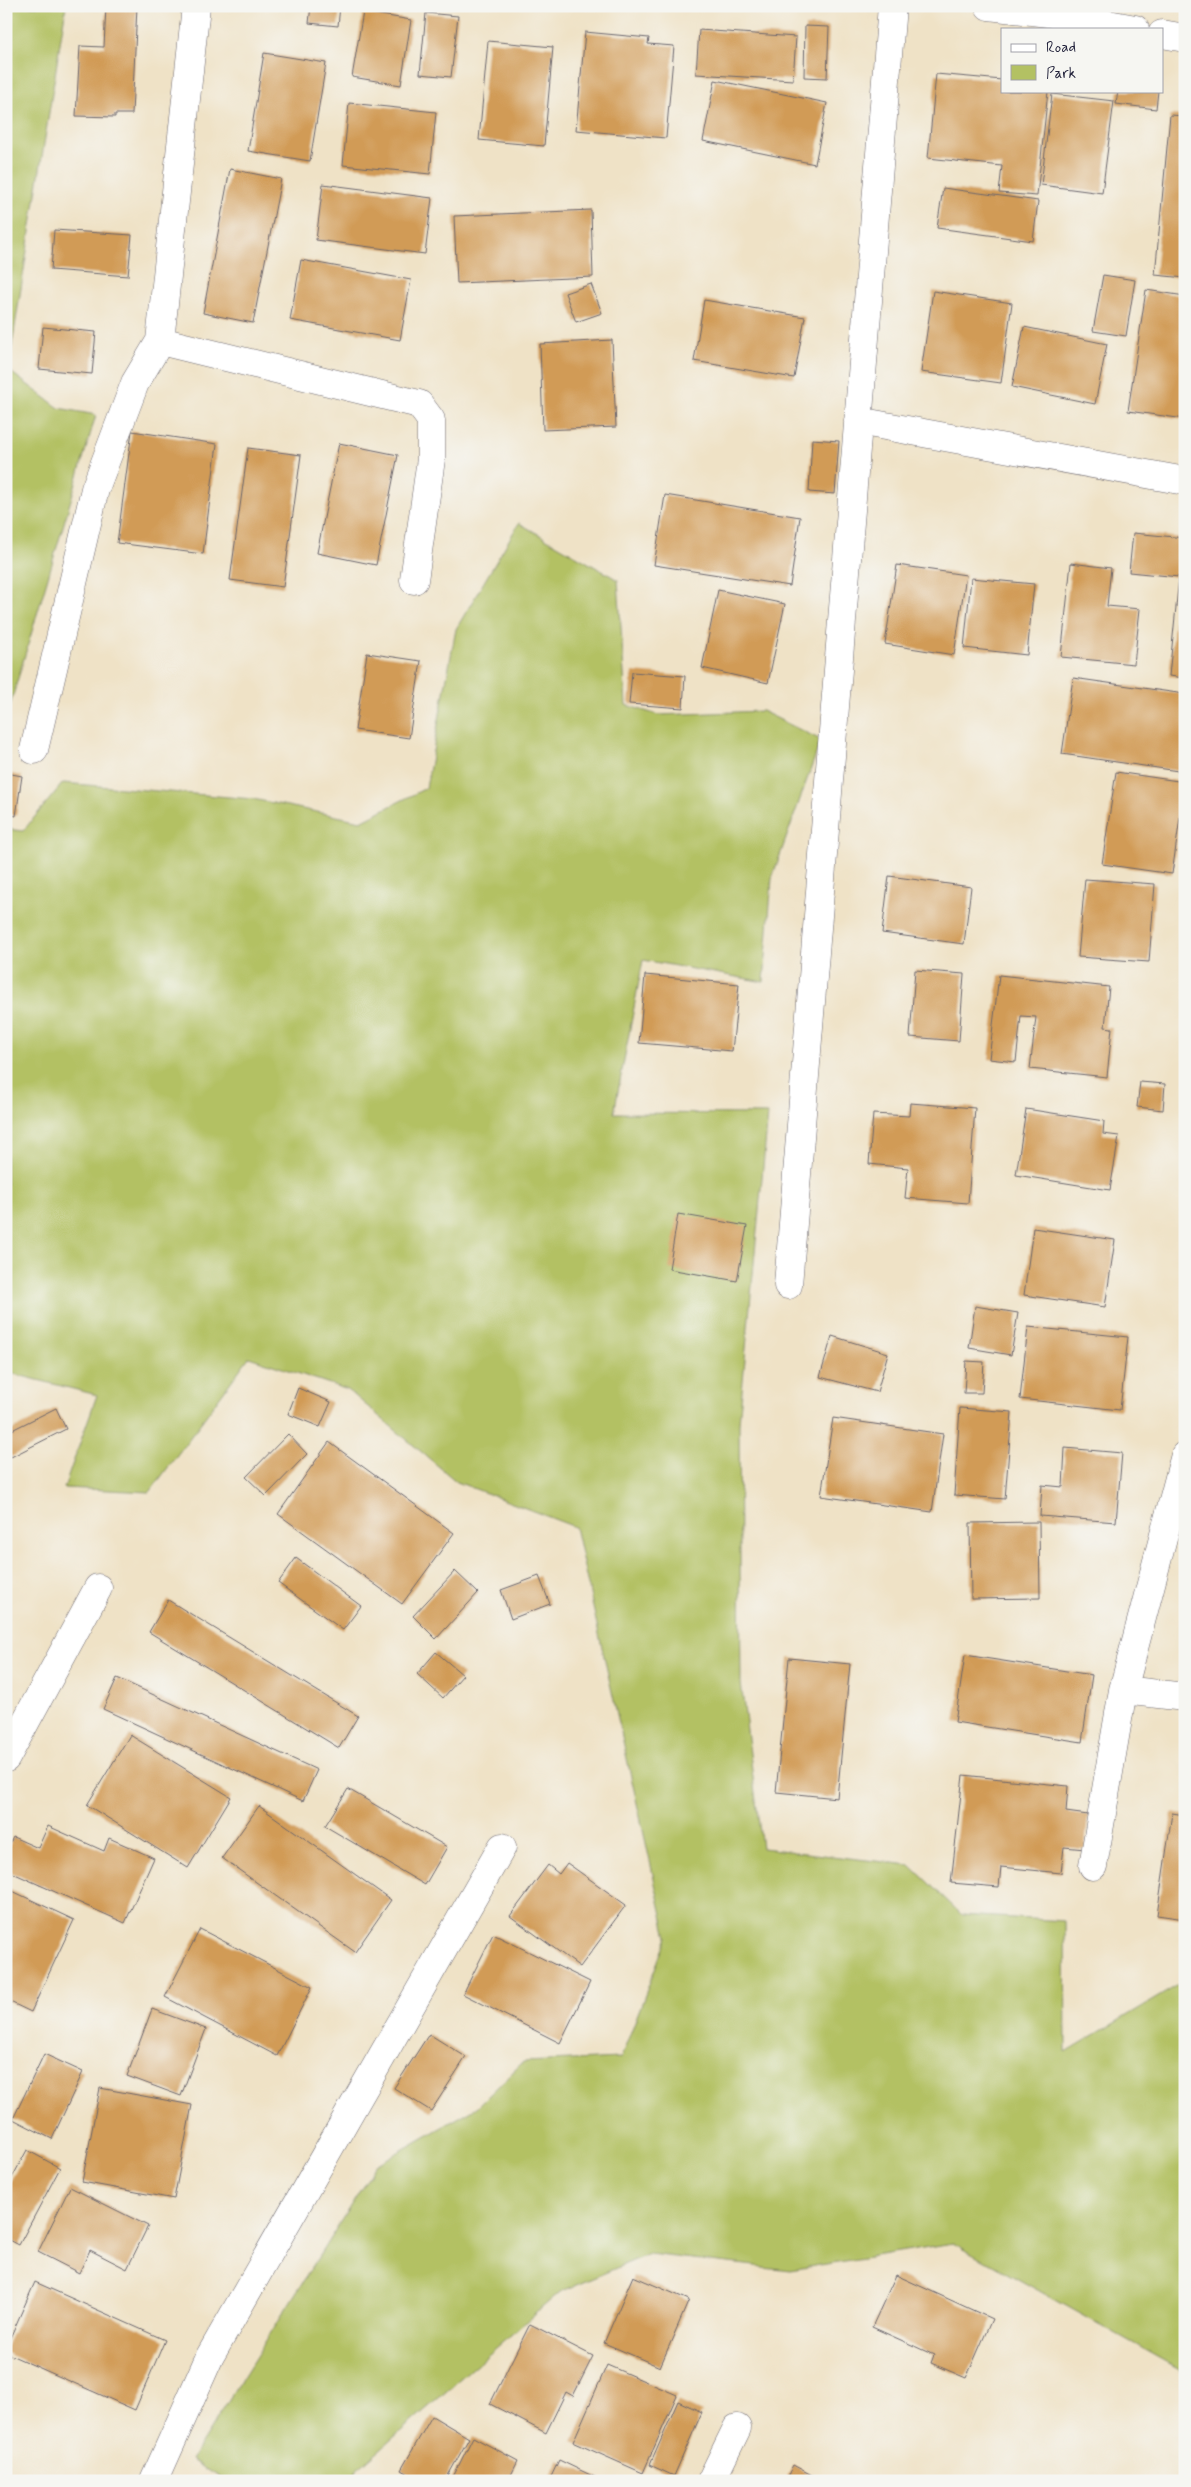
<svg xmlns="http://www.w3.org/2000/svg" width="1191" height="2487" viewBox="0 0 1191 2487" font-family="Mynerve,sans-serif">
<rect width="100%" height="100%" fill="#f6f6f2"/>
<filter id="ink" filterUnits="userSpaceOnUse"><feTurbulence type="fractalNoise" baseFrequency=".02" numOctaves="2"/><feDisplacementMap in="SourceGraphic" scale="10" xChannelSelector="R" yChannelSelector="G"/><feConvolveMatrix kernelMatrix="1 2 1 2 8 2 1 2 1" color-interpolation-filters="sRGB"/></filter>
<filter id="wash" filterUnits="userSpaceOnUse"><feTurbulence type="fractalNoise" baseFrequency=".0096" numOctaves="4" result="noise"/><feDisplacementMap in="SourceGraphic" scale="20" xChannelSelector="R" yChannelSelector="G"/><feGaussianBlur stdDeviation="1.12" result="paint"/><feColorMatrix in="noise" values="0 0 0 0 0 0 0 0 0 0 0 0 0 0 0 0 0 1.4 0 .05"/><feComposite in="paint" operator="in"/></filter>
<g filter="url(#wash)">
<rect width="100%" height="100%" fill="#efe2c6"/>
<path fill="#b3c163" stroke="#6a724f" d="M6,6H66L8,370L59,408L96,415L6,719Z
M519,523L618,580L626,705L658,715L762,711L821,740L772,878L764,982L643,960L614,1113L768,1114L739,1423L741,1683L762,1848L910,1865L962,1915L1065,1921L1066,2052L1185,1981V2372L953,2243L790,2270L649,2254L560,2292L361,2466L349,2481H226L191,2460L376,2165L477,2107L523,2062L621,2058L667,1937L575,1527L457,1482L348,1390L249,1357L150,1492L64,1488L97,1395L6,1372V829L23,831L63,783L253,799L361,821L426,788L456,629Z"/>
<g id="blocks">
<path fill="#d19b56" d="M106,6H137L132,114H115V117L76,116L80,46L104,47Z
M311,6H340L338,26L309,23Z
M363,12L411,20L401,85L352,77Z
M426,13L458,16L451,77L420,74Z
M805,26L829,27L827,78L804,77Z
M699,30L796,37L793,80L696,74Z
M585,32L649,38L648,44L674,46L666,138L576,130Z
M488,41L553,47L544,146L479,140Z
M264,53L326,63L310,161L248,151Z
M936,74L1002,80V91H1048L1037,196L999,193L1002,166L928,158Z
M715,80L827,103L815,164L703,141Z
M1118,91H1158L1156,109L1116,104Z
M1052,94L1114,101L1102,193L1041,185Z
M349,103L436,112L430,174L343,165Z
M1170,115L1185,116V278L1155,275Z
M230,169L281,179L253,323L203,313Z
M323,184L432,198L425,254L316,240Z
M943,188L1038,201L1033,241L937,228Z
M591,210L593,277L457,283L454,216Z
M54,230L132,235L128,276L51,270Z
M301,260L411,280L400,340L290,320Z
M1103,275L1135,280L1126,336L1093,331Z
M591,284L602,313L576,322L565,293Z
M1146,290L1185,296V419L1128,411Z
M933,291L1012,303L1001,383L921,372Z
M704,300L805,317L794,378L694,361Z
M43,327L96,332L92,374L39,369Z
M1024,327L1107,344L1095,404L1012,387Z
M612,340L616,427L543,430L540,344Z
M132,431L217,444L203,554L117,543Z
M812,439L839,441L835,494L809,492Z
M339,443L398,455L376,565L317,553Z
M248,448L301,455L283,587L230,580Z
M665,495L800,517L790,586L654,565Z
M1133,533L1185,538V678L1169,676L1179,577L1129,572Z
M1071,563L1111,568L1107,606L1140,609L1134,664L1061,657Z
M897,565L966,575L954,655L885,644Z
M971,578L1034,584L1027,655L964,648Z
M718,590L785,604L768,683L702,668Z
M367,653L421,661L409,738L355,730Z
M632,672L685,676L683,708L629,704Z
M1073,678L1185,694V772L1062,754Z
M1116,772L1185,782L1172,874L1102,864Z
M6,773L22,776L16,816L6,814Z
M889,876L971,887L964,944L882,933Z
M1085,879L1155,884L1149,962L1078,957Z
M915,970L964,974L959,1041L910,1037Z
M645,975L739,984L732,1051L639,1043Z
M999,975L1109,987L1105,1027L1112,1028L1107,1077L1030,1069L1036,1017L1021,1016L1016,1062L989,1059Z
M1140,1082L1165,1084L1163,1110L1137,1107Z
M910,1103L975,1108L968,1203L905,1198L908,1168L869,1164L873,1114L909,1116Z
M1026,1109L1104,1121L1103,1134L1119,1136L1110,1190L1016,1175Z
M678,1214L747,1226L737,1281L669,1269Z
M1033,1228L1115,1240L1105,1307L1024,1295Z
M975,1306L1018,1313L1011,1355L969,1348Z
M1028,1327L1128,1337L1120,1410L1020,1399Z
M832,1336L888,1353L877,1392L820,1377Z
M966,1361L984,1362L982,1393H964Z
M298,1388L331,1402L320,1427L288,1414Z
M56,1408L66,1429L11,1457L6,1448V1433Z
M960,1408L1012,1412L1005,1499L954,1495Z
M833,1418L943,1434L932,1512L821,1496Z
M288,1434L307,1454L266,1496L246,1477Z
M329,1442L454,1533L402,1604L278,1514Z
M1065,1448L1122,1453L1116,1522L1040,1516L1042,1485L1063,1487Z
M1039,1522L1040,1598L971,1599L970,1523Z
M296,1558L361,1606L343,1630L278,1583Z
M455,1571L478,1593L436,1639L413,1616Z
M539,1576L550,1604L511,1619L501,1590Z
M168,1600L358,1716L339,1748L149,1632Z
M436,1652L463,1675L443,1698L417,1674Z
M965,1655L1092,1675L1082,1742L955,1722Z
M789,1658L850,1664L837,1798L776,1792Z
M117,1678L317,1770L303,1801L103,1709Z
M130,1735L231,1797L188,1868L87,1805Z
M963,1775L1068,1786L1066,1812L1088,1815L1085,1849L1064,1847L1061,1873L1001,1867L999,1887L951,1883Z
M348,1789L447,1847L425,1885L325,1826Z
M259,1806L391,1900L355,1952L222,1858Z
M1172,1813L1185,1815V1919L1157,1915Z
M48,1826L104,1851L109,1838L154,1858L125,1923L6,1870V1851L13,1837L38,1848Z
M567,1863L626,1905L580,1967L510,1916L548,1865L559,1874Z
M6,1888L74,1920L31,2012L6,2000Z
M200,1929L312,1987L277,2056L165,1997Z
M493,1934L590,1982L560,2043L463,1994Z
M152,2009L206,2029L181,2096L127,2076Z
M429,2034L466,2057L431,2111L394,2088Z
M44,2054L83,2072L52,2139L13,2119Z
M100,2088L192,2105L174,2199L82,2182Z
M27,2150L60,2168L19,2245L6,2238V2189Z
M70,2187L148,2226L127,2269L90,2250L79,2273L38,2252Z
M896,2275L992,2319L966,2378L931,2363L934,2355L872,2327Z
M633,2276L689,2300L660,2367L604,2343Z
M35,2282L165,2340L135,2410L6,2353V2347Z
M530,2324L593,2356L573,2396L566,2392L546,2433L490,2404Z
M607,2365L677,2395L643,2473L573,2442Z
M678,2401L702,2412L674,2476L650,2465Z
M432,2416L469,2438L445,2481H420L401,2470Z
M473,2437L518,2461L508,2481H451Z
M559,2460L603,2481H549Z
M793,2465L823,2481H785Z"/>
</g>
</g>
<g filter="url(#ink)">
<use href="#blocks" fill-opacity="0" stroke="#6a656c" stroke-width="1"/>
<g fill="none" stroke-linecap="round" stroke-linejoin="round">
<defs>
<path id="street" d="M989,6L1048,13L1135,29
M1162,34L1185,38
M160,341L419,404L431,420V459L414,580
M858,421L1185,481
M34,750L95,489L135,383L160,341L196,6
M788,1285L892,6
M1123,1690L1185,1697
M6,1758L98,1588
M1093,1866L1123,1690L1185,1455
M154,2481L210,2356L502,1847
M711,2481L737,2428"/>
</defs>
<use href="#street" stroke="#6a656c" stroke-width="29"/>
<use href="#street" stroke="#fff" stroke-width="28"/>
</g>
</g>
<rect width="1191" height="2487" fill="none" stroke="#f6f6f2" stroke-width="25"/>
<rect x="1001" y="28" width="162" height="65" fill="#f6f6f2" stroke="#a1a1a9"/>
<rect x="1011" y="44" width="25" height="8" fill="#ffffff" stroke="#a1a1a9"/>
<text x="1046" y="52" font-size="15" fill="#22223b">Road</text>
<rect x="1011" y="65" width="25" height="15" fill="#b3c163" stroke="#a1a1a9"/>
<text x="1046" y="78" font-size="15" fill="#22223b">Park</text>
</svg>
